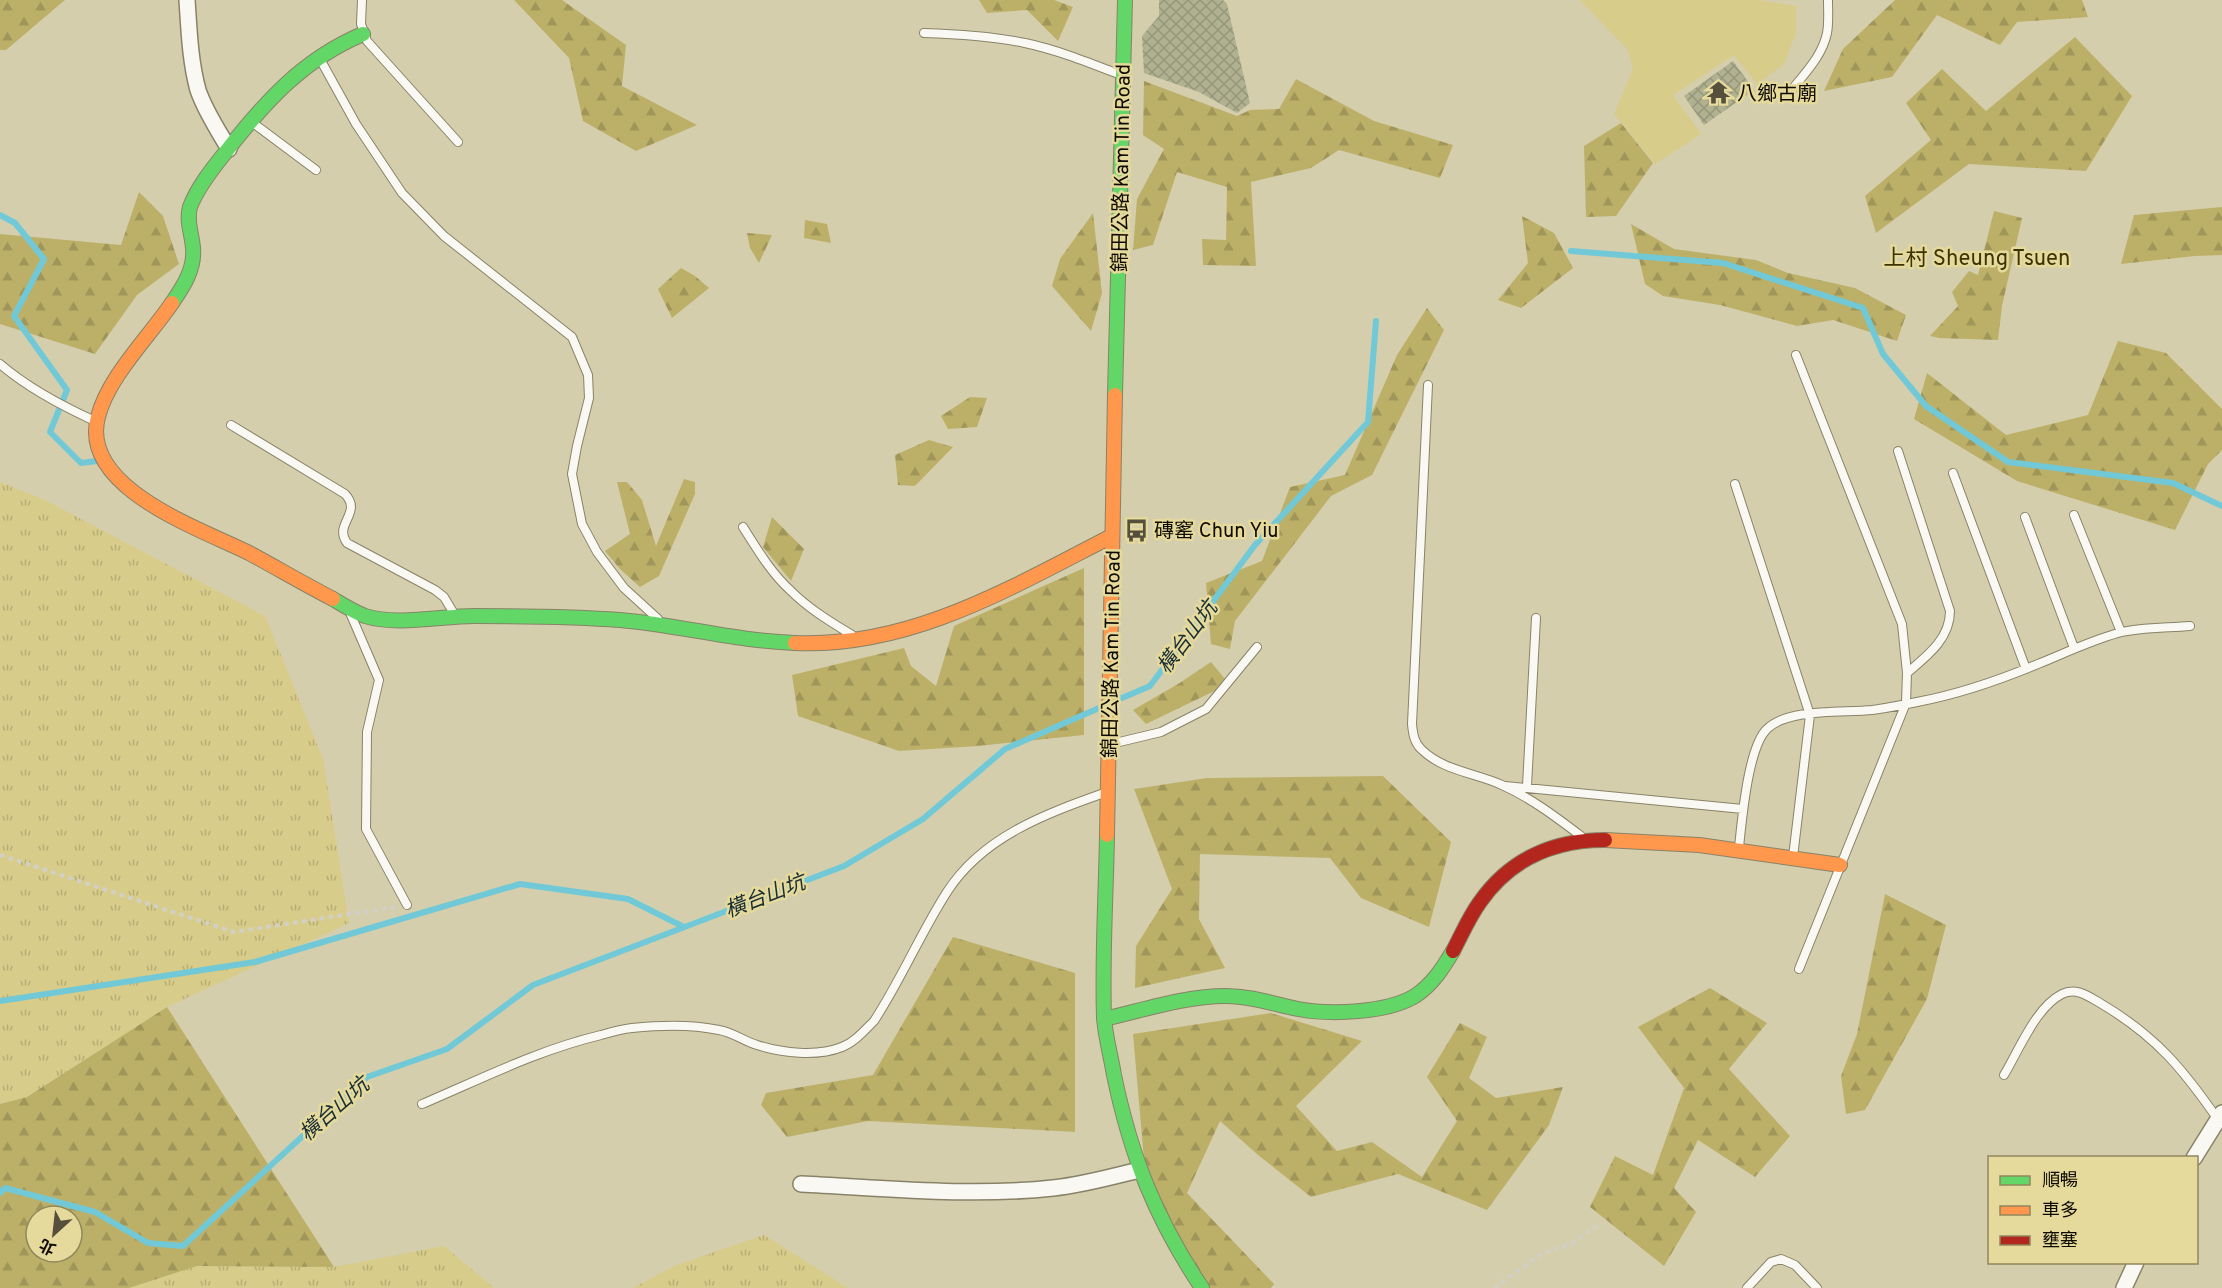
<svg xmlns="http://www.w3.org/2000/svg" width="2222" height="1288" viewBox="0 0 2222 1288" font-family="Overpass,'Noto Sans TC',sans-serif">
<defs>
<pattern id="grass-tufts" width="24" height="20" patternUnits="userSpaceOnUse" patternTransform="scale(1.5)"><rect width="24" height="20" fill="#d8cc8a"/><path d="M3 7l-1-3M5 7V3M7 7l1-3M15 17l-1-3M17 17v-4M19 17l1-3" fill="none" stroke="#b8ae75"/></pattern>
<pattern id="forest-firs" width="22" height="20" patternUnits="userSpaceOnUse" patternTransform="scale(1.5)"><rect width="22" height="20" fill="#bcb069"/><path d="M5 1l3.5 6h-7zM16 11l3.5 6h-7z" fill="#a19659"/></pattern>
<pattern id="building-cross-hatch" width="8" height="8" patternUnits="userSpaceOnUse" patternTransform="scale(1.5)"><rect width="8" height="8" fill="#b0b190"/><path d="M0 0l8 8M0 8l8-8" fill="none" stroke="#96977a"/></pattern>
</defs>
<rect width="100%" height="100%" fill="#d4ceac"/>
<path fill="url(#grass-tufts)" d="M0,482L45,500L265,616L323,759L349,923L167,1007L27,1097L0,1104Z
M764,1235L848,1288H633L674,1266Z
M444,1246L494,1288H129L197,1266L334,1267Z"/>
<path fill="url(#forest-firs)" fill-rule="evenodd" d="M0,0H65L6,50H0Z
M514,0H562L626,45L622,86L697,125L636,151L583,121L569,58Z
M979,0H1054L1073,7L1058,41L1027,10L987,13Z
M1895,0H2082L2088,17L2017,22L2000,45L1937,15L1892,77L1824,91L1843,49Z
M2075,37L2132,96L2086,171L1969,164L1876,233L1865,196L1931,140L1906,103L1942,69L1986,111Z
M1296,79L1374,121L1453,145L1440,178L1339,150L1311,168L1251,182L1256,266L1203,265L1202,239L1226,240L1227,187L1177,172L1153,245L1133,250L1137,199L1164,149L1143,135L1144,81L1237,116L1250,110L1279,109Z
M1621,123L1653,163L1616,216L1586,217L1584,146Z
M139,192L163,216L179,264L137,295L95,354L0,324V234L121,245Z
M2222,207V255L2195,256L2121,264L2134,215Z
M1994,211L2022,218L2002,306L1998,340L1939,338L1930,336L1958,306L1952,292L1969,271L1978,275Z
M1093,213L1102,293L1091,331L1052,286L1060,259Z
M1522,216L1554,233L1573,268L1521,308L1498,300L1528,263Z
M805,220L827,224L831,243L804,238Z
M1631,224L1674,249L1756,260L1788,273L1855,288L1906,315L1897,341L1833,320L1797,326L1720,305L1663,296L1645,284Z
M747,233L772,235L759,263L750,248Z
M681,268L695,276L709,288L672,318L658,289Z
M1427,308L1444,330L1372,475L1331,496L1235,621L1230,649L1211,644L1206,583L1262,561L1290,487L1345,475L1397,355Z
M2118,341L2166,353L2222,409V450L2208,464L2175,530L2017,481L1914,419L1927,373L2006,435L2088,415Z
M970,397L987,398L977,427L948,429L941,416Z
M929,440L953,447L915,486L898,485L895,455Z
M684,479L695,482V494L659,576L640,587L620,569L605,551L630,534L617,482H627L642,500L656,546Z
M772,517L804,549L791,581L763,547Z
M1084,568V735L978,746L899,751L798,716L792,675L904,648L911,666L936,686L954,626Z
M1211,662L1229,684L1146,724L1133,710L1178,684Z
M1383,776L1451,842L1429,927L1361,898L1330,858L1200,854L1199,919L1225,968L1135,988L1136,946L1172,889L1134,789L1207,778Z
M1885,894L1946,925L1927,999L1865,1110L1846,1114L1841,1076L1857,1034Z
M953,937L1075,973V1132L868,1121L787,1137L761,1105L766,1093L873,1075Z
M1710,988L1767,1023L1729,1069L1790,1136L1755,1177L1698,1140L1674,1188L1696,1212L1664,1266L1590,1207L1615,1156L1653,1175L1684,1088L1638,1027Z
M167,1007L334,1267L197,1266L129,1288H0V1104L27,1097ZM36,1216H72V1252H36Z
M1271,1013L1362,1041L1296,1106L1337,1151L1372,1142L1422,1177L1457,1121L1427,1077L1460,1023L1487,1037L1469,1078L1496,1098L1563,1087L1549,1125L1487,1210L1398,1174L1311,1197L1258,1155L1220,1121L1187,1193L1274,1284L1271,1288H1209L1180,1265L1144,1159L1133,1034Z"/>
<path fill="#d8cc8a" d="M1580,0H1759L1796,6V33L1784,64L1757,84L1734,55L1673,95L1701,134L1655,164L1614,114L1633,69L1628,50Z"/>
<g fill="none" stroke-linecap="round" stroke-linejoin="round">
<path stroke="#71c9d7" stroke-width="6" d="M0,215L15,223L44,259L14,316L67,390L50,432L81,463L97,461
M1571,251L1723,263L1863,308L1883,354L1926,406L2008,462L2173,483L2222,506
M1115,701L1150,686L1255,545L1368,422L1376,321
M0,1001L255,962L520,884L628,899L684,927
M0,1193L5,1188L95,1212L148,1243L183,1246L367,1077L447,1049L533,985L844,866L923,819L1005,749L1106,705"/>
</g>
<path fill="url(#building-cross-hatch)" d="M1159,0H1223L1227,4L1250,103L1237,113L1199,92L1144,73L1142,36L1159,16Z
M1733,61L1754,90L1704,125L1684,96Z"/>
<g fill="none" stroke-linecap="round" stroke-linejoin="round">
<defs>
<path id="lane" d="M362,0L361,24L367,41L458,142
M924,33C958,34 991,36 1025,43C1058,50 1090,63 1121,75
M320,59L356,124L402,193L444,236L572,337L588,375L589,398L577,446L572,474L582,524L597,552L624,588L658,619
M1786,97C1801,77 1822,58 1827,33C1829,23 1828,11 1828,0
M253,123L316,170
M1796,355L1902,624L1907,673L1906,703L1799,969
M0,364C28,388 62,406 95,421
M1428,385L1412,724C1413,734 1414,742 1421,749C1443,771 1476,773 1502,785C1531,798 1556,817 1581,836
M231,425L345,494C363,513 333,524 347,543L435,590L444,597L453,612
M1898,451L1950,611C1950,639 1927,656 1907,673
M1953,473L2026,669
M1735,484L1810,715L1793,857
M2074,515L2121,632
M2025,517L2074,648
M743,527C757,549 771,573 791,591C809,609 831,622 852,635
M351,615L379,680L367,732L366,829L407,905
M1111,744L1161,732L1206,709L1257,647
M1505,786L1743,809
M1527,786L1536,618
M1739,847C1742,820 1748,747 1767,729C1788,708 1843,713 1872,710C1887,708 1902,705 1917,702C1955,695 2002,679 2038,664C2065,653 2090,641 2118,633C2140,627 2167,628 2190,626
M2004,1075C2019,1050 2036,1007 2062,994C2076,987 2088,996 2100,1003C2156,1036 2183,1069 2219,1121
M422,1104C481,1079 538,1050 601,1035C611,1032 622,1029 632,1028C660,1025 691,1024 719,1030C732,1032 744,1041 757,1045C782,1053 817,1057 842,1047C855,1042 865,1030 874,1021C901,980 920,934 947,892C982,837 1045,814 1104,793
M1747,1288L1771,1262L1781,1259L1795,1265L1817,1288"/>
<path id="street" d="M187,0C189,29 190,61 198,90C205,111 218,130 229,149
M2194,1158L2222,1113
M801,1184C884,1188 970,1197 1053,1188C1082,1185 1111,1177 1139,1170
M2124,1288L2136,1262"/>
<path id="fast" d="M172,303C183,287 195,269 193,248C192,234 186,221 190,207C197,188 212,169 225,153C264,103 303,59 363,34
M1115,395L1125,0
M333,599C343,605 354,612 365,616C396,626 442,616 474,616C522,616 571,616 620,620C679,625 736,641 795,643
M1107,835C1106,895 1102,956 1104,1017C1105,1036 1111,1056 1114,1075C1131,1157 1156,1219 1202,1288
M1104,1019C1144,1010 1185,996 1226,996C1251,996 1273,1004 1298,1009C1330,1015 1387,1013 1415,996C1432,985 1443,968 1453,951"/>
<path id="slow" d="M172,303C149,337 108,377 98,417C79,488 201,529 249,553C277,568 304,584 333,599
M795,643C911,648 1012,587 1112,536
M1107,835L1115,395
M1605,840L1699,845L1840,865"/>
<path id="jam" d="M1453,951C1462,934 1469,917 1480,902C1510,859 1554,840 1605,840"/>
</defs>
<use href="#lane" stroke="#888368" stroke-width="10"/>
<use href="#street" stroke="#888368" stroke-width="18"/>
<use href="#fast" stroke="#888368" stroke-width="16"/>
<use href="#slow" stroke="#888368" stroke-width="16"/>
<use href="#jam" stroke="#888368" stroke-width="16"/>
<path stroke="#d2d0c6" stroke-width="4" stroke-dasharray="4.5 4.5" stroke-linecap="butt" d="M0,855L234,932L395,907
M1494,1288L1543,1253L1571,1244L1601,1223"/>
<use href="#lane" stroke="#f9f8f3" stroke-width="8"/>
<use href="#street" stroke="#f9f8f3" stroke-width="15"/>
<use href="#fast" stroke="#63d668" stroke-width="14"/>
<use href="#slow" stroke="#ff974d" stroke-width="14"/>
<use href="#jam" stroke="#b3261e" stroke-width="14"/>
</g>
<defs>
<symbol id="temple-bare" viewBox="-9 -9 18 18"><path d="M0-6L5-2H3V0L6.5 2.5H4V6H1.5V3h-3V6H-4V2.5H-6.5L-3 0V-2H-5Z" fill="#554f3c" stroke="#e5da9b" stroke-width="2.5" paint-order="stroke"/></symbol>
<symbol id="bus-bare" viewBox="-9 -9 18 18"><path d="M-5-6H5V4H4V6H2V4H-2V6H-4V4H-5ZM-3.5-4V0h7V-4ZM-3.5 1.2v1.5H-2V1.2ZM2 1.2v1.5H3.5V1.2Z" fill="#554f3c" stroke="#e5da9b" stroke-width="2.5" paint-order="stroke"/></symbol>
</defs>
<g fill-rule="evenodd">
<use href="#temple-bare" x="1702" y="76" width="33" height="33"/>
<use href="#bus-bare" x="1120" y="514" width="33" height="33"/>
</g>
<g text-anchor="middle" stroke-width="5" stroke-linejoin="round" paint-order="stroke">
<g font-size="20" fill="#100b00" stroke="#e5da9b" text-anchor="start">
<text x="1737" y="100">八鄉古廟</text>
<text x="1154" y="537">磚窰 Chun Yiu</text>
</g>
<g font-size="20" fill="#100b00" stroke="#e5da9b">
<text transform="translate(1121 168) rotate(-89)" y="7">錦田公路 Kam Tin Road</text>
<text transform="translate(1111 654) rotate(-89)" y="7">錦田公路 Kam Tin Road</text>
</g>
<g font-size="21" font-style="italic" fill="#192e35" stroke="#e5da9b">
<text transform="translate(1187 637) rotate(-53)" y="7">橫台山坑</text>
<text transform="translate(765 896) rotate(-21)" y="7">橫台山坑</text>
<text transform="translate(334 1109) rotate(-41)" y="7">橫台山坑</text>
</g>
<g font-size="22" fill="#3b3302" stroke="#e5da9b">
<text x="1977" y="265">上村 Sheung Tsuen</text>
</g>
</g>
<rect x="1988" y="1156" width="210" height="108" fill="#e5da9b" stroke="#90875d" stroke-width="1.5"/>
<rect x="2000" y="1176" width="30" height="9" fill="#63d668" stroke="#90875d" stroke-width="1.5"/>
<text x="2042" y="1186" font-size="18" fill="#100b00">順暢</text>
<rect x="2000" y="1206" width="30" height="9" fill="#ff974d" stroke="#90875d" stroke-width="1.5"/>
<text x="2042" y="1216" font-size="18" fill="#100b00">車多</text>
<rect x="2000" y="1236" width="30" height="9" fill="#b3261e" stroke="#90875d" stroke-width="1.5"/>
<text x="2042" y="1246" font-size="18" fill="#100b00">壅塞</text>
<g transform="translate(54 1234) rotate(207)"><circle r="28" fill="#e5da9b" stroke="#90875d" stroke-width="1.5"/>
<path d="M0-4.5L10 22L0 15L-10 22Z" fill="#554f3c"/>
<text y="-9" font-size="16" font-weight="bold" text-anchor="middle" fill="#100b00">北</text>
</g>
</svg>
